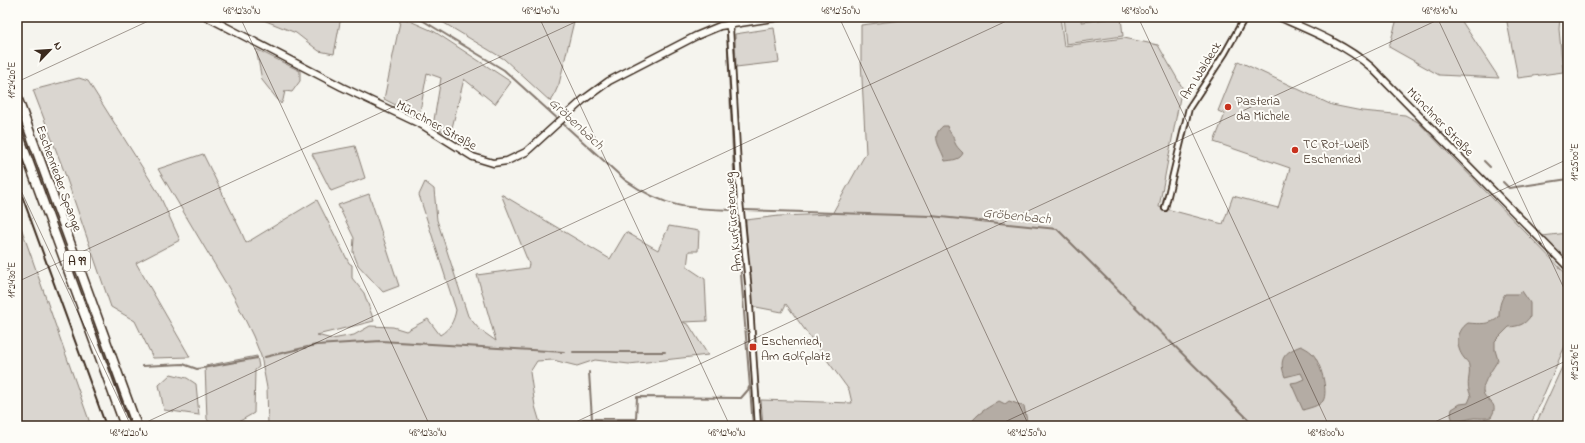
<svg xmlns="http://www.w3.org/2000/svg" width="1585" height="443" viewBox="0 0 1585 443" font-family="'Indie Flower',sans-serif">
<rect width="100%" height="100%" fill="#f5f4ee"/>
<filter id="ink" filterUnits="userSpaceOnUse"><feTurbulence type="fractalNoise" baseFrequency=".025" numOctaves="2"/><feDisplacementMap in="SourceGraphic" scale="8" xChannelSelector="R" yChannelSelector="G"/><feConvolveMatrix kernelMatrix="1 2 1 2 8 2 1 2 1" color-interpolation-filters="sRGB"/></filter>
<g filter="url(#ink)">
<path fill="#dad6d0" stroke="#8a8077" d="M256,17H341L334,54L319,51L296,33Z
M401,17L435,32L511,82L495,104L464,79L450,136L433,126L441,78L427,73L419,117L384,99Z
M434,17H575L559,84L551,102L504,59Z
M927,17H1060L1064,46L1124,38L1158,45L1182,87L1159,207L1223,224L1233,196L1278,208L1290,168L1214,142L1225,114L1218,111L1238,61L1332,105L1362,111L1405,115L1418,122L1568,276V339L1530,426H763L761,400L852,403L849,390L786,304L782,312L751,306L746,220L779,216L832,214L866,153L861,60V25Z
M1063,17H1082V22L1121,17L1123,36L1066,44Z
M1396,17H1459L1499,78L1439,75L1389,47L1397,19Z
M1506,17H1560L1559,29L1563,72L1518,78Z
M774,28L779,62L736,67L735,34Z
M256,49L300,71V81L292,92L285,91L283,100L281,104L262,80Z
M79,78L88,81L159,194L180,240L136,263L190,357L153,358L135,321L111,307L64,171L33,90Z
M355,146L365,178L331,191L312,154Z
M203,154L241,231L246,243L317,200L349,263L352,265V278L364,293L374,321L317,335L332,339L354,335L370,326L393,327L406,331L428,319L440,335C450,329 454,321 456,310L419,195L425,182L434,189L437,220L468,316L479,329L496,341L477,275L528,268L529,264L501,194L610,259L626,232L658,250L669,226L699,231L698,251H689L687,267L705,279L707,321L683,322L689,325L708,355L629,364L595,360L577,366L553,360L537,361L530,372L535,406L541,426H268L267,388L261,356L253,336L234,297L158,169Z
M369,194L399,286L383,292L358,265L353,252L354,238L338,205Z
M17,216L91,426H17Z
M1568,233V262L1542,236Z
M1568,354V426H1535Z
M257,356L259,367L255,370L254,413L233,425L212,426L207,419L205,366Z
M171,374L187,378L196,384L199,415L164,410L159,385Z"/>
<path fill="#b4aca4" stroke="#84786e" d="M943,126H947C948,130 951,133 953,137C955,145 957,147 963,153C960,160 953,160 945,161C942,148 929,137 943,126Z
M1522,291L1530,303V317C1524,325 1519,326 1509,327L1495,341V350L1498,360C1494,367 1482,383 1483,391C1484,402 1501,401 1491,417C1485,419 1480,418 1474,418C1466,419 1461,422 1453,421L1451,415L1452,409L1460,404L1468,403L1471,396C1465,383 1471,377 1469,366C1469,362 1466,361 1464,358C1455,347 1456,331 1468,323C1479,324 1491,325 1499,317C1499,308 1500,301 1505,294H1518Z
M1301,346C1305,348 1309,350 1312,353C1320,361 1329,391 1323,401C1319,406 1309,408 1303,410L1291,383L1297,382L1304,379L1301,373L1285,377C1278,359 1284,352 1301,346Z
M999,401L1005,404L1009,401L1024,406L1027,421L1025,426H974L976,422L973,420C981,411 989,407 999,401Z"/>
<g fill="none" stroke-linecap="round" stroke-linejoin="round">
<path stroke="#84786e" stroke-width="2" d="M417,17L504,70L625,180C665,208 688,209 736,210
M727,32L736,210L753,426
M1484,161L1490,167
M1503,182L1509,188L1568,179
M745,210L931,216L1057,229L1255,426
M573,352H665
M265,357L316,345L381,341L564,352
M142,366L183,364L197,369L257,358
M589,372L592,419
M583,419H636L637,397L741,398L748,390L749,387"/>
<defs>
<path id="street" d="M730,29L740,202L749,292L758,426
M1165,208L1189,108L1225,53L1245,17"/>
<path id="secondary" d="M207,17L342,87L422,125L473,157L493,163L507,161L526,152L583,100L609,81L696,36L720,26L780,17
M729,17L730,29
M1279,17C1311,31 1344,44 1371,67L1568,267"/>
<path id="highway" d="M17,97L137,426
M17,130L125,426"/>
</defs>
<use href="#street" stroke="#3b2a1e" stroke-width="8"/>
<use href="#secondary" stroke="#3b2a1e" stroke-width="9"/>
<use href="#highway" stroke="#3b2a1e" stroke-width="11"/>
<use href="#street" stroke="#fdfcf7" stroke-width="4.5"/>
<use href="#secondary" stroke="#fdfcf7" stroke-width="6"/>
<use href="#highway" stroke="#fdfcf7" stroke-width="8"/>
<path stroke="#3b2a1e" stroke-width="2" d="M17,182L106,426"/>
</g>
</g>
<path fill="none" stroke="#3b2a1e" stroke-width="1" stroke-opacity="0.45" d="M240,17L430,426M539,17L730,426M839,17L1029,426M1138,17L1329,426M1437,17L1568,297M17,82L157,17M17,182L131,426M17,282L586,17M138,426L1015,17M567,426L1444,17M996,426L1568,159M1426,426L1568,360"/>
<g fill="#c8321e" stroke="#fdfcf7" stroke-width="1.5">
<circle cx="1228" cy="107" r="4"/>
<circle cx="1295" cy="150" r="4"/>
<rect x="749" y="343" width="8" height="8" rx="2"/>
</g>
<g text-anchor="middle" stroke-width="4" stroke-linejoin="round" paint-order="stroke">
<rect fill="#fdfcf7" stroke="#75695f" stroke-width="1" x="64" y="251" width="26" height="20" rx="3"/>
<g font-size="12" font-weight="bold" fill="#3b2a1e">
<text x="77" y="265">A 99</text>
</g>
<g font-size="13" fill="#3b2a1e" stroke="#fdfcf7">
<text transform="translate(1200 70) rotate(-58)" y="5">Am Waldeck</text>
<text transform="translate(1441 121) rotate(46)" y="5">Münchner Straße</text>
<text transform="translate(437 124) rotate(29)" y="5">Münchner Straße</text>
<text transform="translate(60 178) rotate(70)" y="5">Eschenrieder Spange</text>
<text transform="translate(732 222) rotate(-95)" y="5">Am Kurfürstenweg</text>
</g>
<g font-size="13" fill="#3b2a1e" stroke="#fdfcf7" text-anchor="start">
<text x="1236" y="105">Pasteria<tspan x="1236" dy="15">da Michele</tspan></text>
<text x="1303" y="148">TC Rot-Weiß<tspan x="1303" dy="15">Eschenried</tspan></text>
<text x="761" y="345">Eschenried,<tspan x="761" dy="15">Am Golfplatz</tspan></text>
</g>
<g font-size="14" font-style="italic" fill="#65584d" stroke="#fdfcf7">
<text transform="translate(577 123) rotate(43)" y="5">Gröbenbach</text>
<text transform="translate(1017 215) rotate(6)" y="5">Gröbenbach</text>
</g>
</g>
<rect width="1585" height="443" fill="none" stroke="#fdfcf7" stroke-width="44"/>
<g transform="translate(50 50) rotate(65)" stroke="#fdfcf7" stroke-width="3" paint-order="stroke">
<path d="M0-3L7 15L0 10L-7 15Z" fill="#3b2a1e"/>
<text y="-6" font-size="11" font-weight="bold" text-anchor="middle" fill="#3b2a1e">N</text>
</g>
<rect x="22" y="22" width="1541" height="399" fill="none" stroke="#3b2a1e" stroke-width="1.5"/>
<g font-size="10" text-anchor="middle" fill="#3b2a1e">
<text x="242" y="14">48°12'30"N</text>
<text x="541" y="14">48°12'40"N</text>
<text x="841" y="14">48°12'50"N</text>
<text x="1140" y="14">48°13'00"N</text>
<text x="1440" y="14">48°13'10"N</text>
<text transform="translate(11 80) rotate(-90)" y="4">11°24'20"E</text>
<text transform="translate(1574 162) rotate(-90)" y="4">11°25'00"E</text>
<text transform="translate(11 280) rotate(-90)" y="4">11°24'30"E</text>
<text transform="translate(1574 362) rotate(-90)" y="4">11°25'10"E</text>
<text x="129" y="436">48°12'20"N</text>
<text x="428" y="436">48°12'30"N</text>
<text x="727" y="436">48°12'40"N</text>
<text x="1027" y="436">48°12'50"N</text>
<text x="1326" y="436">48°13'00"N</text>
</g>
</svg>
